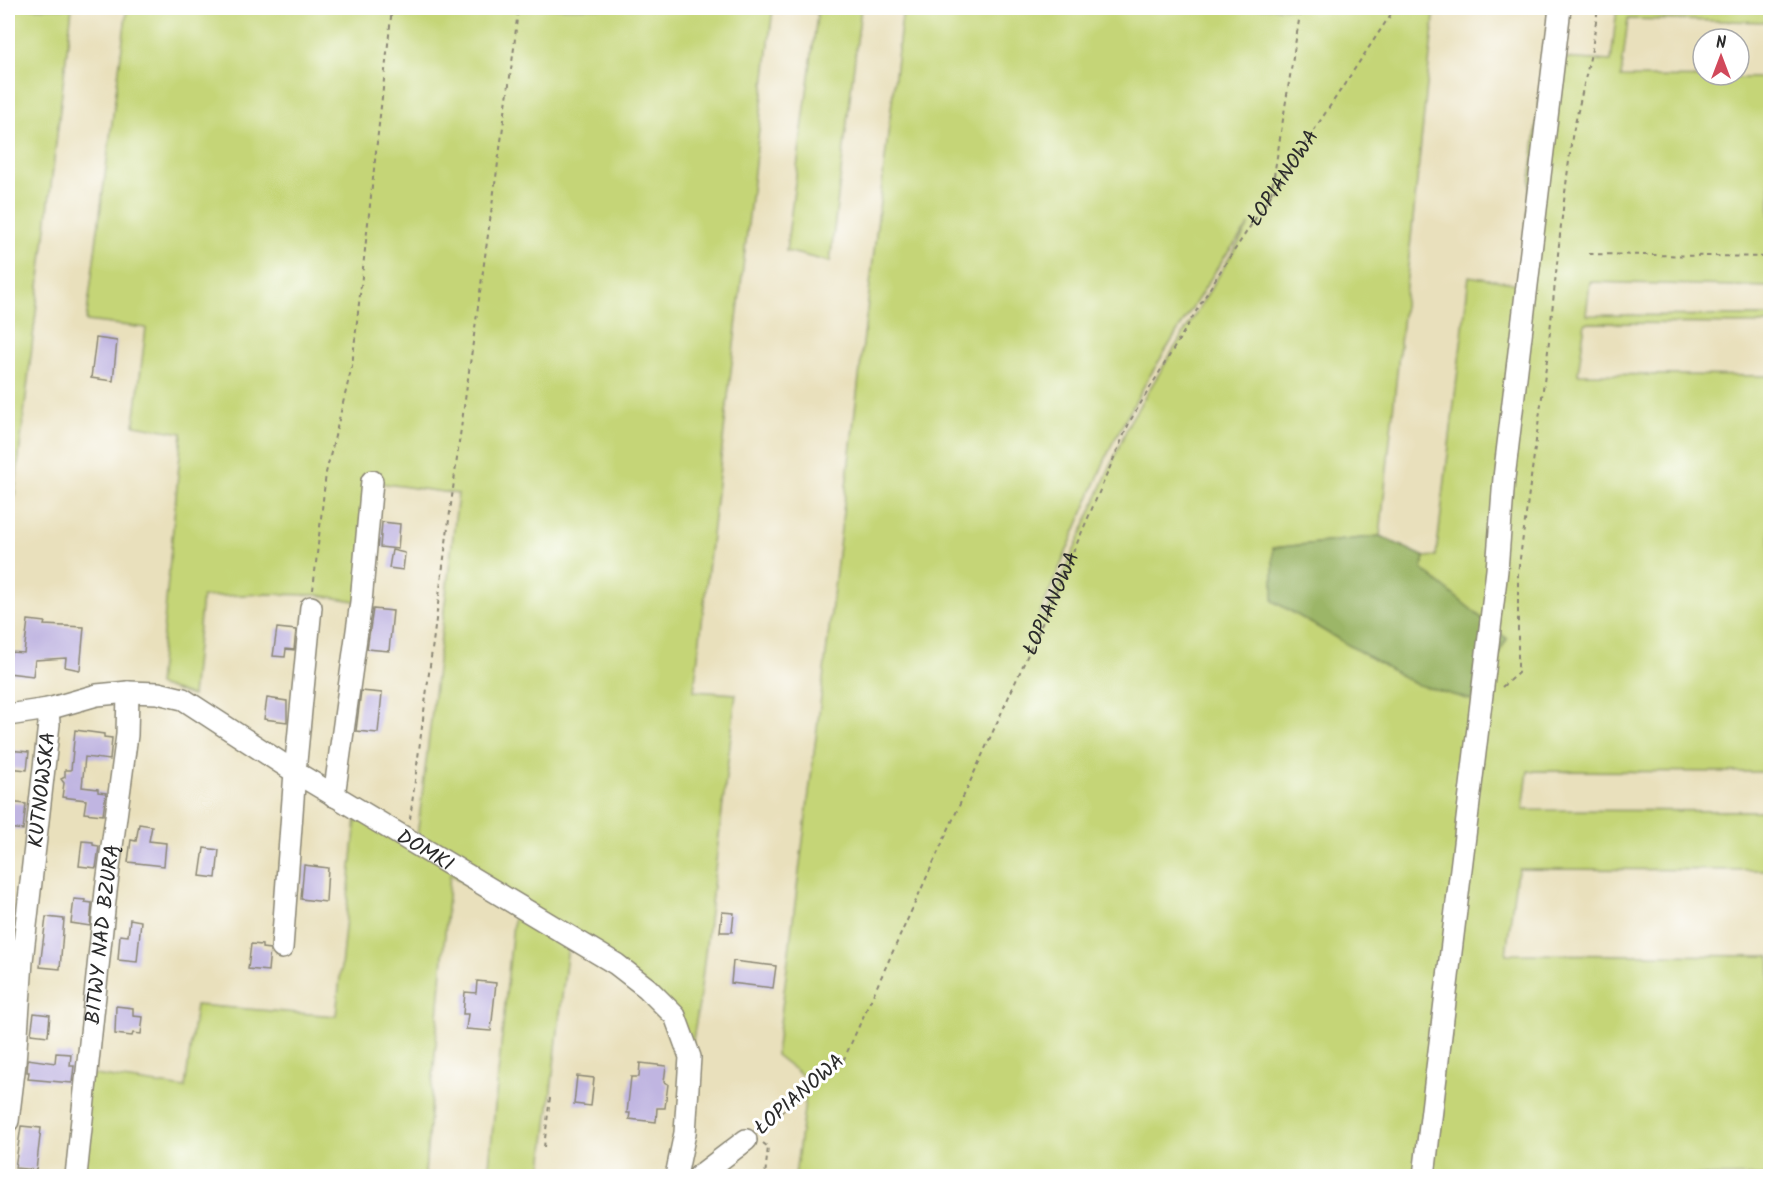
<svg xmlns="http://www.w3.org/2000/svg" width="1778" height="1184" viewBox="0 0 1778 1184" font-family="Kalam,sans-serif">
<rect width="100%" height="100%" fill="#fff"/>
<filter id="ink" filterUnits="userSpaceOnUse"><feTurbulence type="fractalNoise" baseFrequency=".0167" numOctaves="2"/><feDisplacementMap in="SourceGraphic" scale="12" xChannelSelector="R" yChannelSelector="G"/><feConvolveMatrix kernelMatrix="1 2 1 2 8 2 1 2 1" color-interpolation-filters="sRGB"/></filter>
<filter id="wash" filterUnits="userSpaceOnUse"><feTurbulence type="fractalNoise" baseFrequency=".008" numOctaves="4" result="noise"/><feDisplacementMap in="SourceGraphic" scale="24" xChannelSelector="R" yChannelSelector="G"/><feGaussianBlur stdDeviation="1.35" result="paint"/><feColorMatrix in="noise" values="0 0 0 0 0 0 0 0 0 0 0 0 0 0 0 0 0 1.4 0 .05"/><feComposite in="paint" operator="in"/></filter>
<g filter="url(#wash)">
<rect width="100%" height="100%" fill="#e9e0bc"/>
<path fill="#c5d577" stroke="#788051" stroke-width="1.5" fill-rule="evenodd" d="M8,8H72L8,549Z
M127,8H773L694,691L736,694L699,1004L690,1057L675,1016L569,937L541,1176H488L514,914L450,874L425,1173L429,1176H76L88,1074L185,1088L196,1005L336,1016L356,819L417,837L458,494L372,482L361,602L317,595L263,594L202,597L192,696L158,685L182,433L134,425L146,328L86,321Z
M818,8H861L830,262L786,251Z
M903,8H1435L1380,536L1274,548L1507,639L1421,569L1425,557L1436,556L1469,276L1519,284L1544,57L1611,61L1617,8H1770V22L1628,19L1621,77L1770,78V287L1590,282L1586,315L1770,316V324L1585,323L1578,374L1770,376V772L1528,771L1523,810L1770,811V870L1519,869L1516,878L1506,954L1770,956V1176H795L808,1080L776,1055L820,705ZM1250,224L1130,421L1045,617L1040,614L1111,446L1149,377L1223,259Z"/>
<path fill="#9cb668" stroke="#64704a" stroke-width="1.5" d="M1380,536L1425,557L1422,569L1507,639L1471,700L1415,684L1273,601V548Z"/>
<g id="blocks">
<path fill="#c0b5e1" d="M96,338L117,341L113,381L91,378Z
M382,522L400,524L398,549L380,547Z
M392,550L405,553L403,570L389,568Z
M373,609L393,611L389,651L367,649Z
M28,620L45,622L44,625L84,627L80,670L65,667L66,658L35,660L33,676L8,673L9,665L8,660L10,658L11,652L24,653Z
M277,628L296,630L294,650L286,649L285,657L273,656Z
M361,691L382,693L378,733L356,731Z
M267,698L287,701V722L264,719Z
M75,730L104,734V737L112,738L110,760L85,757L82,787L98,789V792L106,793L103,815L84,813L86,800L62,797L64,783L61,779L65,777V770H71Z
M8,750L29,752L27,770L8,768Z
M8,802L26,804L23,830L8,828Z
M139,824L152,826L149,841L166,843L164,866L128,862L131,840L136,841Z
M82,841L93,842V845L99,846L96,868L79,866Z
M204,848L219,850L216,878L200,876Z
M304,865L328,868L326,902L301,899Z
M74,899L85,900V902L92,903L90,926L71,923Z
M722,912L734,913L732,932H720Z
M46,917L64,919L60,969L40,967Z
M130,919L141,921L137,962L118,960L120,935L128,936Z
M251,944L262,945V948L270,949L268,971L248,969Z
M733,961L776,966L773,988L731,983Z
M477,981L496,983L491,1031L466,1029L468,1014H463L465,992L476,993Z
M116,1006L133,1008V1016L143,1017L141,1034L133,1033L132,1036L115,1034Z
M34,1013L50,1015L48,1036L31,1034Z
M56,1053L71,1054L70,1066H74L72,1083L28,1079L29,1072H27L28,1059L55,1063Z
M640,1063L666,1066L664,1082L668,1084L665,1108H657L656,1122L629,1119L630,1113H627L631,1077H639Z
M577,1076L594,1078L591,1106L574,1104Z
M21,1126L41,1128L36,1170L15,1168Z"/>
</g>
</g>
<g filter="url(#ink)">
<use href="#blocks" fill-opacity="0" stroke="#8a8674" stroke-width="1.5"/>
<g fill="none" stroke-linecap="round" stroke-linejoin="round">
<defs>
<g id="minor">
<path id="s2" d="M8,715L48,709L97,695L128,692L158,693L183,699L295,772L616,964L647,988L675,1016L690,1057L685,1133L676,1176"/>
<path d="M334,796L361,602L372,481"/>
<path d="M282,948L295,772L311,607"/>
<path id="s3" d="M8,1121L15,1063L22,961L49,724L48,709"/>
<path id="s4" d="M76,1176L106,891L127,735L128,692"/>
<path d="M699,1176L746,1140"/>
<path d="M1424,1176L1497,570L1504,478L1560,8"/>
</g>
</defs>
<use href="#minor" stroke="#8a8674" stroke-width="24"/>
<g stroke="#8a8674" stroke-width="2" stroke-dasharray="4.5 4.5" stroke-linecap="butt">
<path d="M1271,194L1301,8"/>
<path d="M1589,254L1770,257"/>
<path d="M313,590L326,473L352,366L392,8"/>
<path d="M1502,687L1518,673V573L1547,360L1561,225L1572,137L1592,49L1598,8"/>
<path d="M410,819L459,443L514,48L518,8"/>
<path id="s1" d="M760,1129L806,1093L844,1059L1045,617L1130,421L1218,275L1395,8"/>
<path d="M763,1143L768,1147L765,1176"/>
<path d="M544,1147L550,1097"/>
</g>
<use href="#minor" stroke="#fff" stroke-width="21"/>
</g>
</g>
<g text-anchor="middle" stroke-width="6" stroke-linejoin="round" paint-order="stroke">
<g font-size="21" fill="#2b2b2b" stroke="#fff">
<text dy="7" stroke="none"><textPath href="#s1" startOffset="1096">ŁOPIANOWA</textPath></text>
<text dy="7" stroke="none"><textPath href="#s1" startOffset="610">ŁOPIANOWA</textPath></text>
<text dy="7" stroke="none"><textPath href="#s3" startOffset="333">KUTNOWSKA</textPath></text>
<text dy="7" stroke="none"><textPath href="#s2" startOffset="464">DOMKI</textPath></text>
<text dy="7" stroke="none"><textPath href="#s4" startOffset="243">BITWY NAD BZURĄ</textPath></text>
<text transform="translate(799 1094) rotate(-41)" y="7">ŁOPIANOWA</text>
</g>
</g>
<rect width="1778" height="1184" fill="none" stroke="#fff" stroke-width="30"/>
<g transform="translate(1721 57)"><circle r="28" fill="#ffffff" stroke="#aaaaaa" stroke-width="1.5"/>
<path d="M0-4.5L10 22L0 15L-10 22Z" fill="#d1495b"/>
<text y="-9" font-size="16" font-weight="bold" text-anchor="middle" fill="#2b2b2b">N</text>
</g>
</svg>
